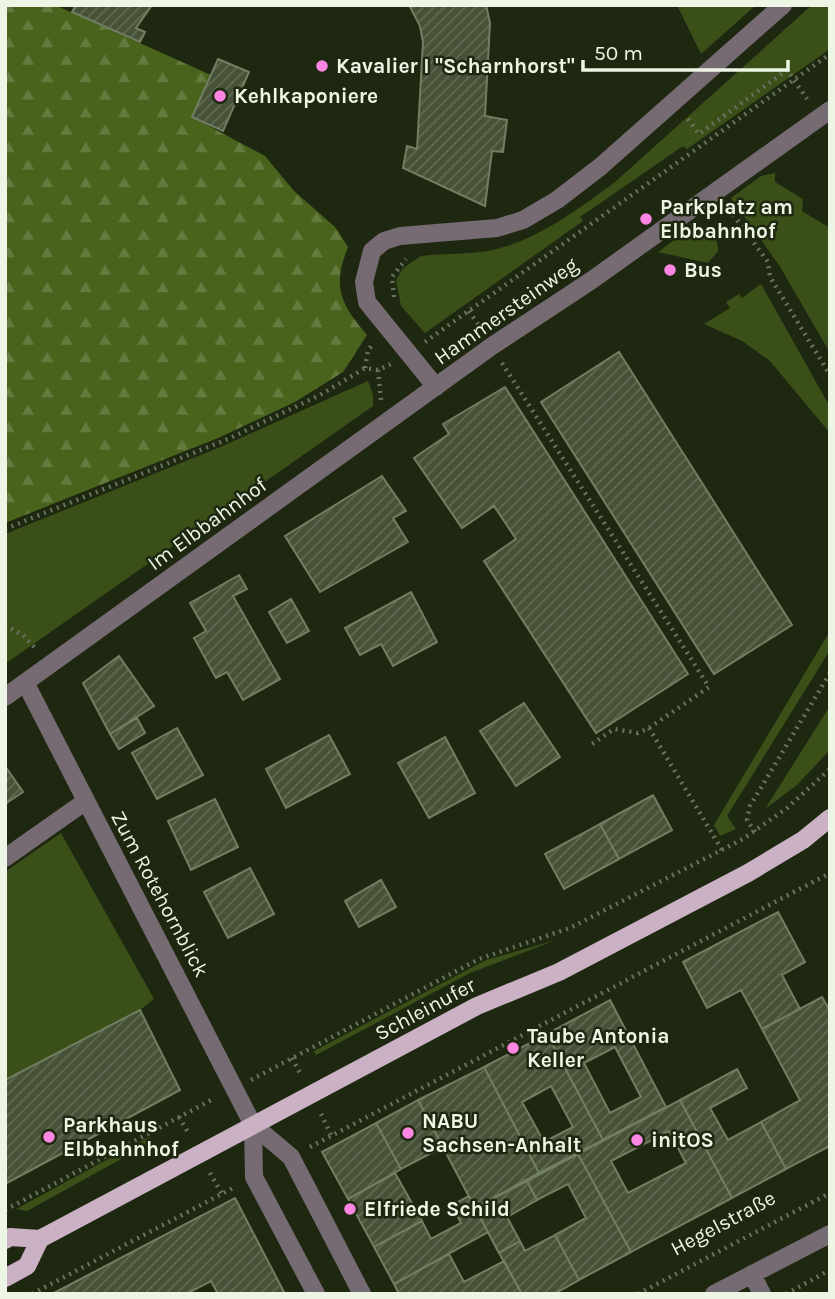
<svg xmlns="http://www.w3.org/2000/svg" width="835" height="1299" viewBox="0 0 835 1299" font-family="Karla,sans-serif">
<defs>
<pattern id="forest-firs" width="22" height="20" patternUnits="userSpaceOnUse" patternTransform="scale(1.75)"><rect width="22" height="20" fill="#49631d"/><path d="M5 1l3.5 6h-7zM16 11l3.5 6h-7z" fill="#647a3e"/></pattern>
<pattern id="building-hatch" width="6" height="6" patternUnits="userSpaceOnUse" patternTransform="scale(1.75)"><rect width="6" height="6" fill="#465137"/><path d="M-1 1l2-2M0 6l6-6M5 7l2-2" fill="none" stroke="#616b54"/></pattern>
</defs>
<rect width="100%" height="100%" fill="#1e2810"/>
<path fill="#3b5019" d="M677,5H756L701,54Z
M812,5H830V49L687,149L683,146L580,217L583,221L425,333L401,306L396,280L403,268L421,256C446,253 472,255 497,249C540,238 580,208 615,182Z
M775,173V182L803,199L802,211L830,228V353L779,265L731,198L761,176Z
M699,227C712,231 718,238 718,251L708,263L658,252L689,229Z
M761,284L830,407V433L770,361L742,341L704,324L730,308L726,302L739,294L742,298Z
M368,381L373,395V406L5,664V534L218,448Z
M830,631V650L727,816L736,829L720,836L714,825Z
M830,706V750L797,785L765,809Z
M61,833L154,999L140,1010L5,1080V872Z
M556,940L470,973L316,1055L314,1051L486,960Z
M149,1137L152,1142L27,1211L16,1209Z"/>
<path fill="url(#forest-firs)" d="M5,5H55L211,75L192,117L265,156L294,191L335,227L348,247C332,287 340,303 367,335L343,372L295,402L218,438L5,523Z"/>
<path fill="url(#building-hatch)" stroke="#727e62" stroke-width="2" fill-rule="evenodd" d="M76,5H152L136,28L145,32L140,42L72,12Z
M409,5H486L490,23L485,116L507,120L503,152L492,151L485,206L403,168L407,146L417,149L423,42L420,26Z
M218,59L249,72L223,131L192,117Z
M619,352L792,625L714,674L541,402Z
M505,387L688,674L596,733L484,561L516,539L494,506L462,528L414,458L449,434L443,424Z
M382,476L406,511L393,518L408,542L320,592L285,536Z
M239,575L247,589L233,596L280,679L243,700L227,672L216,678L194,638L206,631L190,603Z
M411,592L437,642L393,666L381,644L360,655L345,628Z
M291,599L309,631L287,643L269,612Z
M119,656L154,706L110,734L83,683Z
M524,703L560,757L516,786L480,731Z
M137,718L145,733L119,749L110,734Z
M177,728L203,775L157,799L132,753Z
M329,735L350,774L286,808L266,769Z
M445,737L475,793L429,818L398,763Z
M5,766L23,792L5,804Z
M653,795L672,830L619,859L600,824Z
M215,799L238,847L191,870L168,821Z
M600,824L619,859L564,889L545,854Z
M250,868L274,914L228,938L204,892Z
M381,880L396,907L359,927L345,901Z
M778,912L805,962L782,975L800,1009L762,1029L741,990L707,1008L683,962Z
M822,997L830,1011V1146L786,1169L761,1122L800,1100L762,1029Z
M610,1000L666,1107L603,1140L547,1034ZM615,1047L641,1097L610,1113L584,1063Z
M140,1010L180,1090L5,1184V1080Z
M547,1034L603,1140L539,1173L484,1067ZM551,1086L573,1127L544,1142L522,1102Z
M484,1067L539,1173L475,1208L418,1100Z
M737,1069L747,1088L710,1108L728,1140L761,1122L786,1169L732,1198L680,1100Z
M418,1100L443,1147L401,1169L376,1123Z
M680,1100L732,1198L631,1252L578,1154ZM669,1131L686,1163L628,1193L611,1161Z
M376,1123L401,1169L348,1199L322,1152Z
M578,1154L631,1252L579,1280L555,1235L586,1218L568,1184L537,1200L527,1181Z
M395,1173L422,1221L374,1247L348,1199Z
M527,1181L537,1200L507,1217L520,1241L499,1253L475,1208Z
M469,1196L488,1232L394,1284L374,1247L422,1221L431,1239L461,1223L452,1205Z
M235,1198L285,1294H218L211,1281L186,1294H52Z
M555,1235L579,1280L554,1294H522L499,1253L520,1241L525,1251Z
M449,1254L464,1282L504,1261L522,1294H399L394,1284Z"/>
<g fill="none" stroke-linecap="round" stroke-linejoin="round">
<path stroke="#69725d" stroke-width="4.5" stroke-dasharray="2 5" stroke-linecap="butt" d="M688,119L699,134L787,70L807,99
M729,209L768,262L770,277L830,375
M394,297L392,277L406,259
M469,311L481,329
M425,342L830,54
M502,363L709,687L649,728L638,733L614,729L589,746
M365,368L368,350L374,343
M378,370L381,400
M5,529L228,439L320,395L365,368L378,370L391,364
M5,625L24,636L36,649
M649,728L722,850
M755,832L747,820L750,806L830,673
M292,1058L301,1075
M251,1080L479,959L570,928L743,839L787,808L830,769
M321,1114L331,1135
M179,1117L189,1134
M310,1147L830,873
M210,1173L222,1194
M5,1210L215,1098
M32,1294L235,1187
M638,1294L830,1193
M786,1294L830,1270"/>
<path stroke="#776b73" stroke-width="18" d="M436,387L367,302L364,282L372,251L384,241L400,236L497,228L523,220L557,200L600,167L783,5
M26,684L253,1125L291,1157L362,1294
M5,697L492,346L592,280L830,110
M5,858L86,801
M253,1125L254,1177L316,1294
M752,1274L762,1294
M714,1294L830,1234"/>
<path stroke="#cab1c3" stroke-width="18" d="M5,1240L10,1237L40,1239L477,1006L559,972L748,873L803,840L830,818
M5,1278L27,1266L40,1239"/>
</g>
<g fill="#fd86e3" stroke="#1e2810" stroke-width="2.5">
<circle cx="322" cy="66" r="7"/>
<circle cx="220" cy="96" r="7"/>
<circle cx="646" cy="219" r="7"/>
<circle cx="670" cy="270" r="7"/>
<circle cx="513" cy="1048" r="7"/>
<circle cx="408" cy="1133" r="7"/>
<circle cx="49" cy="1137" r="7"/>
<circle cx="637" cy="1140" r="7"/>
<circle cx="350" cy="1209" r="7"/>
</g>
<g text-anchor="middle" stroke-width="5" stroke-linejoin="round" paint-order="stroke">
<g font-size="21" font-weight="bold" fill="#edf5e5" stroke="#1e2810" text-anchor="start">
<text x="336" y="73">Kavalier I "Scharnhorst"</text>
<text x="234" y="103">Kehlkaponiere</text>
<text x="660" y="214">Parkplatz am<tspan x="660" dy="24">Elbbahnhof</tspan></text>
<text x="684" y="277">Bus</text>
<text x="527" y="1043">Taube Antonia<tspan x="527" dy="24">Keller</tspan></text>
<text x="422" y="1128">NABU<tspan x="422" dy="24">Sachsen-Anhalt</tspan></text>
<text x="63" y="1132">Parkhaus<tspan x="63" dy="24">Elbbahnhof</tspan></text>
<text x="651" y="1147">initOS</text>
<text x="364" y="1216">Elfriede Schild</text>
</g>
<g font-size="21" fill="#edf5e5" stroke="#1e2810">
<text transform="translate(506 311) rotate(-35)" y="7">Hammersteinweg</text>
<text transform="translate(207 524) rotate(-36)" y="7">Im Elbbahnhof</text>
<text transform="translate(160 894) rotate(62)" y="7">Zum Rotehornblick</text>
<text transform="translate(425 1009) rotate(-28)" y="7">Schleinufer</text>
<text transform="translate(723 1223) rotate(-28)" y="7">Hegelstraße</text>
</g>
</g>
<rect width="835" height="1299" fill="none" stroke="#edf5e5" stroke-width="14"/>
<path d="M583 60v10h205v-10" fill="none" stroke="#edf5e5" stroke-width="3.5"/>
<text x="594" y="60" font-size="21" fill="#edf5e5" stroke="#1e2810" stroke-width="5" paint-order="stroke">50 m</text>
</svg>
